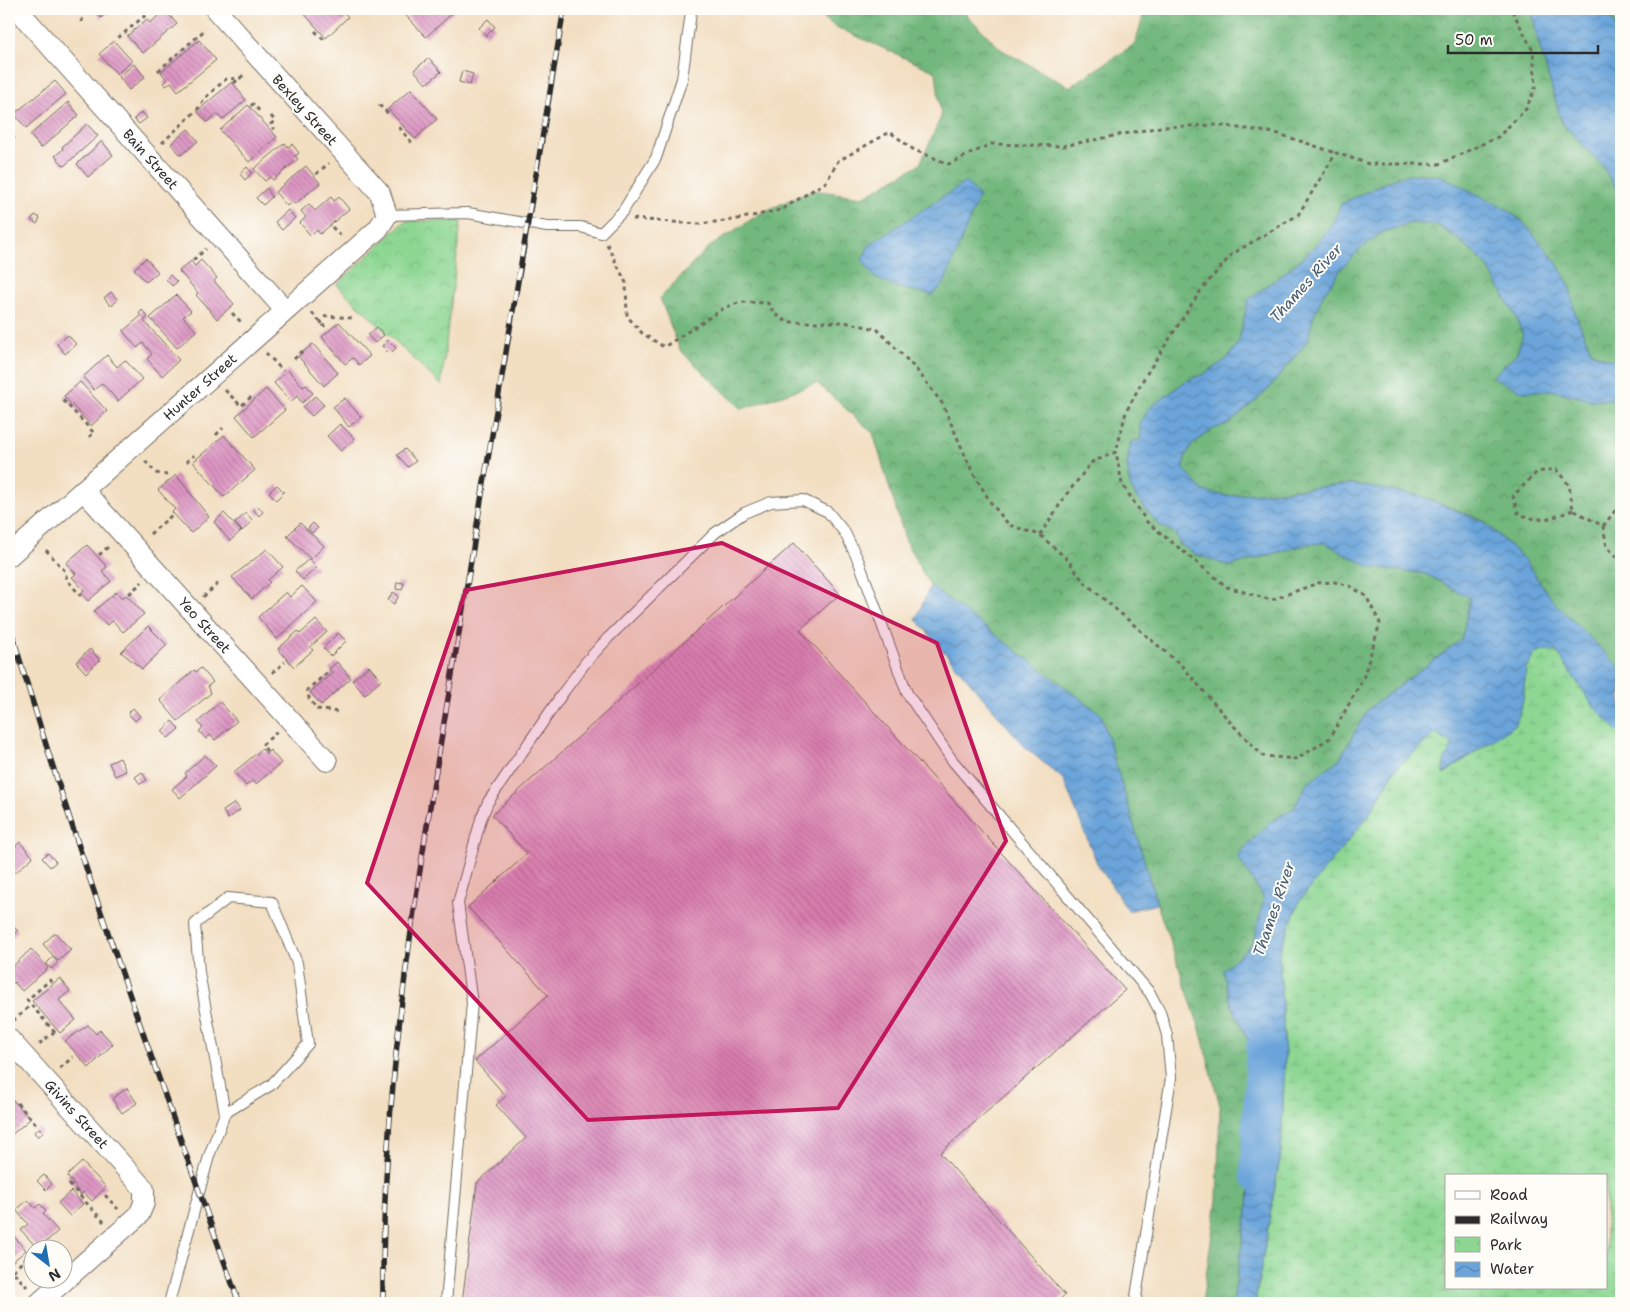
<svg xmlns="http://www.w3.org/2000/svg" width="1630" height="1312" viewBox="0 0 1630 1312" font-family="'Shantell Sans',sans-serif">
<defs>
<pattern id="forest-crowns" width="20" height="18" patternUnits="userSpaceOnUse" patternTransform="scale(1.25)"><rect width="20" height="18" fill="#72b87d"/><path d="M2 6a3 3 0 1 1 6 0M12 15a3 3 0 1 1 6 0" fill="none" stroke="#5e9667"/></pattern>
<pattern id="wetland-marsh" width="20" height="14" patternUnits="userSpaceOnUse" patternTransform="scale(1.25)"><rect width="20" height="14" fill="#8dd793"/><path d="M1 5h8M5 5V1M11 12h8M15 12V8" fill="none" stroke="#7ab97f"/></pattern>
<pattern id="park-crowns" width="20" height="18" patternUnits="userSpaceOnUse" patternTransform="scale(1.25)"><rect width="20" height="18" fill="#8dd793"/><path d="M2 6a3 3 0 1 1 6 0M12 15a3 3 0 1 1 6 0" fill="none" stroke="#7ab97f"/></pattern>
<pattern id="water-waves" width="16" height="10" patternUnits="userSpaceOnUse" patternTransform="scale(1.25)"><rect width="16" height="10" fill="#6aa4da"/><path d="M0 5q4-4 8 0t8 0" fill="none" stroke="#5786b1"/></pattern>
<pattern id="building-back-hatch" width="6" height="6" patternUnits="userSpaceOnUse" patternTransform="scale(1.25)"><rect width="6" height="6" fill="#dd95c3"/><path d="M-1 5l2 2M0 0l6 6M5-1l2 2" fill="none" stroke="#b37a9f"/></pattern>
</defs>
<rect width="100%" height="100%" fill="#fdfcf7"/>
<filter id="ink" filterUnits="userSpaceOnUse"><feTurbulence type="fractalNoise" baseFrequency=".02" numOctaves="2"/><feDisplacementMap in="SourceGraphic" scale="10" xChannelSelector="R" yChannelSelector="G"/><feConvolveMatrix kernelMatrix="1 2 1 2 8 2 1 2 1" color-interpolation-filters="sRGB"/></filter>
<filter id="wash" filterUnits="userSpaceOnUse"><feTurbulence type="fractalNoise" baseFrequency=".0096" numOctaves="4" result="noise"/><feDisplacementMap in="SourceGraphic" scale="20" xChannelSelector="R" yChannelSelector="G"/><feGaussianBlur stdDeviation="1.12" result="paint"/><feColorMatrix in="noise" values="0 0 0 0 0 0 0 0 0 0 0 0 0 0 0 0 0 1.4 0 .05"/><feComposite in="paint" operator="in"/></filter>
<g filter="url(#wash)">
<rect width="100%" height="100%" fill="#f2dec1"/>
<path fill="url(#forest-crowns)" stroke="#4e7254" d="M813,9H961L1002,50L1069,87L1135,44L1145,9H1532L1537,37L1562,123L1601,164L1621,196V354L1612,360L1592,353L1575,313L1569,284L1524,223L1506,209L1475,195L1400,176L1341,204C1324,250 1284,272 1248,300L1239,341L1227,359L1204,374L1186,381L1171,392L1140,425L1141,440L1131,442L1127,464L1130,485L1136,497L1159,524L1175,533L1180,544L1195,554L1229,566L1308,544L1325,543L1370,567L1426,574L1470,598L1462,639L1368,709L1339,760L1308,782L1294,808L1270,822L1237,856L1264,899L1253,943L1223,970L1230,1001L1250,1045L1263,1107L1233,1303H1202L1217,1200L1220,1106L1200,1029L1157,904L1101,715L930,586L906,542L873,433L817,383L742,409L680,350L660,298L708,248L761,213L812,190L863,197L920,164L941,117L936,72L834,26Z
M1608,9H1621V41L1620,37Z
M1411,223L1437,225L1461,242L1486,264L1515,315L1523,335L1517,353L1493,377L1524,392L1551,390L1591,400H1621V669L1552,600L1524,559L1483,520L1420,496L1352,484L1227,496L1203,491L1184,469L1185,456L1193,444L1213,429L1228,424L1267,391L1308,340L1313,317L1323,295L1342,268L1360,249L1383,232Z"/>
<path fill="url(#wetland-marsh)" stroke="#5c815f" fill-rule="evenodd" d="M1537,651H1556L1594,707L1621,734V1303H1255L1281,1152L1285,1056L1279,951L1300,900L1369,815L1396,768L1435,734L1453,744L1444,762V774L1516,724L1523,700L1526,668ZM1446,1176H1606V1288H1446Z"/>
<path fill="url(#park-crowns)" stroke="#5c815f" d="M405,221H461L441,385L337,285Z"/>
<path fill="url(#water-waves)" stroke="#4a6882" d="M1532,9H1608L1621,41V196L1601,164L1562,123L1537,37Z
M1420,174L1442,176L1506,209L1524,223L1555,260L1569,284L1575,313L1592,353L1612,360L1621,354V400H1591L1551,390L1524,392L1492,377L1517,353L1523,335L1515,315L1486,264L1461,241L1437,225L1411,223L1383,232L1360,249L1342,268L1323,295L1313,317L1308,340L1267,391L1228,424L1213,429L1193,444L1185,456L1184,469L1203,491L1227,496L1352,484L1420,496L1483,521L1524,559L1552,600L1621,669V734L1594,707L1556,651H1537L1526,668L1523,700L1516,724L1443,774L1444,762L1453,744L1435,734L1396,768L1369,815L1300,900L1279,951L1285,1056L1281,1152L1255,1303H1233L1263,1107L1250,1045L1230,1001L1223,970L1253,943L1264,899L1237,856L1270,822L1294,808L1308,782L1339,760L1368,709L1462,639L1470,598L1426,574L1370,567L1325,543L1308,544L1229,566L1195,554L1180,544L1175,533L1159,525L1136,497L1130,485L1127,464L1131,442L1141,440L1140,425L1148,409L1186,381L1204,374L1227,359L1239,341L1248,300C1284,272 1324,250 1341,204L1400,176Z
M966,182L979,196L944,284L932,295L892,286L874,277L862,259L870,244Z
M930,586L1101,714L1157,904L1128,911L1097,863L1063,779L1026,748L916,619Z"/>
<g fill="none" stroke-linecap="round" stroke-linejoin="round">
<path stroke="#6aa4da" stroke-width="36" d="M1258,1175L1264,1048"/>
</g>
<g id="blocks">
<path fill="url(#building-back-hatch)" d="M93,9H111L101,18Z
M300,9H341L348,17L326,38Z
M400,9H457L426,37Z
M165,10L177,24L143,53L127,36L147,19L150,23Z
M488,19L495,27L486,36L479,28Z
M199,40L216,60L178,91L171,82L166,86L163,83L167,80L161,72Z
M114,41L132,61L117,74L99,54Z
M429,58L441,72L426,84L414,70Z
M134,64L145,77L129,90L119,77Z
M462,71L473,74L470,85L459,82Z
M55,81L66,94L26,128L14,114Z
M232,82L246,100L222,120L217,114L207,122L197,111Z
M411,89L437,119L415,139L388,109Z
M68,102L79,115L41,148L30,135Z
M248,105L277,137L249,162L220,130Z
M142,112L147,118L139,124L134,119Z
M87,124L98,136L64,166L55,156L63,149L62,147Z
M188,129L198,141L181,155L171,144Z
M9,131L15,138L9,144Z
M102,141L113,155L88,177L77,164Z
M285,143L288,147L292,144L299,153L295,156L298,159L273,180L270,177L265,181L254,169Z
M306,166L320,183L295,204L292,201L287,206L275,192Z
M247,167L252,173L245,180L240,174Z
M267,188L272,197L263,205L256,198Z
M331,197L334,201L339,197L349,209L320,234L317,230L311,236L300,223L306,217L301,211L309,204L315,211Z
M288,210L295,218L282,230L275,222Z
M35,215L40,218L37,224L31,220Z
M146,258L158,272L146,282L134,269Z
M201,260L217,278L214,281L234,304L217,319L196,295L198,293L179,271L191,261L195,266Z
M170,275L177,282L172,286L166,279Z
M111,292L118,300L111,306L104,298Z
M176,295L191,311L183,317L196,331L177,348L150,318Z
M142,310L148,317L144,321L179,360L162,376L147,359L152,354L143,343L137,348L123,331L141,316L139,314Z
M339,322L370,356L359,365L353,358L345,364L322,337Z
M377,327L384,335L375,343L368,335Z
M68,335L76,344L65,354L57,344Z
M388,340L396,348L390,354L382,346Z
M313,344L338,373L324,386L298,356Z
M107,355L117,367L125,360L142,379L118,401L102,383L94,390L83,377Z
M288,370L303,387L306,385L313,393L302,403L297,396L291,402L274,383Z
M80,382L107,411L91,426L64,396Z
M266,389L285,410L254,437L236,416Z
M315,396L324,405L312,416L303,407Z
M345,398L361,417L349,427L333,407Z
M340,424L355,439L341,451L327,436Z
M224,435L255,470L224,497L193,462Z
M405,449L416,461L408,467L397,455Z
M176,475L209,517L191,533L172,512L175,509L158,490Z
M277,485L284,492L276,500L269,492Z
M258,506L263,512L259,516L254,510Z
M224,513L241,531L230,541L214,522Z
M246,513L253,521L242,531L235,523Z
M300,523L324,546L311,559L287,536Z
M313,523L318,528L312,533L308,528Z
M794,543L840,594L800,630L1125,990L940,1153L1065,1295L1055,1303H534L530,1299L525,1303H462L477,1183L526,1138L496,1105L506,1096L475,1061L548,995L468,907L527,854L492,815Z
M87,545L107,567L102,571L111,581L88,601L81,593L84,590L72,577L76,574L66,563Z
M267,549L283,567L268,580L270,582L252,599L232,577Z
M309,559L317,567L303,580L295,571Z
M397,582L404,583L402,590L396,589Z
M302,586L317,602L277,639L258,617L286,592L290,597Z
M116,592L122,598L126,595L144,614L123,632L113,621L107,625L94,611Z
M393,592L399,596L394,604L388,600Z
M316,620L327,632L310,647L313,650L294,667L278,649L298,631L300,634Z
M148,626L167,645L142,669L121,652Z
M338,633L346,641L331,656L323,648Z
M90,649L100,660L86,673L76,662Z
M337,662L351,678L321,705L310,692L332,673L329,669Z
M369,666L381,680L365,695L352,680Z
M201,668L213,682L208,686L211,693L178,721L160,700L194,670L196,672Z
M220,702L237,721L215,740L210,735L206,739L199,731L203,728L198,722Z
M133,708L140,716L135,721L128,713Z
M172,721L179,729L168,738L162,731Z
M262,749L266,754L270,750L281,763L256,784L252,781L246,786L234,772Z
M205,755L216,766L180,798L172,789L187,776L185,773Z
M120,758L126,771L115,776L109,763Z
M142,772L147,780L140,784L135,777Z
M235,803L240,810L228,819L223,811Z
M20,842L33,857L15,873L9,866V852Z
M48,853L56,862L50,867L42,858Z
M9,922L18,931L9,940Z
M55,933L71,950L58,961L43,944Z
M31,949L48,968L22,991L14,982L9,987V970Z
M53,957L58,963L51,969L46,964Z
M60,978L70,991L59,1000L76,1020L60,1033L32,1001Z
M88,1025L96,1034L100,1030L113,1044L89,1068L65,1041Z
M127,1088L137,1103L122,1113L112,1099Z
M13,1100L30,1119L9,1137V1104Z
M40,1128L43,1132L38,1137L34,1132Z
M82,1162L106,1187L92,1201L83,1192L81,1195L67,1176Z
M44,1175L52,1184L46,1190L37,1181Z
M71,1191L83,1204L70,1216L58,1203Z
M28,1200L35,1208L40,1204L46,1211L43,1214L58,1231L38,1249L21,1230L28,1224L16,1210Z
M9,1231L26,1250L11,1263L9,1260Z"/>
</g>
</g>
<g filter="url(#ink)">
<use href="#blocks" fill-opacity="0" stroke="#716a60" stroke-width="1"/>
<g fill="none" stroke-linecap="round" stroke-linejoin="round">
<defs>
<path id="lane" d="M387,215L468,213L547,227H581L601,233L623,211L656,158L682,79L691,12
M169,1303L209,1156L225,1113L199,972L195,924L228,898L272,902L297,963L308,1044L271,1085L225,1113
M446,1303L472,1003L458,903L481,819L488,802L565,690L586,662L608,638L715,533L744,513L771,502L803,500L828,512L845,533L859,562L907,693L952,760L1150,993L1160,1012L1167,1035L1171,1078L1135,1303"/>
<g id="street">
<path id="s1" d="M17,9L285,310"/>
<path id="s2" d="M83,490L327,761"/>
<path id="s3" d="M9,556L378,229L387,215L380,193L215,9"/>
<path id="s4" d="M9,1039L144,1189V1203L139,1215L39,1303"/>
</g>
</defs>
<use href="#lane" stroke="#716a60" stroke-width="12"/>
<use href="#street" stroke="#716a60" stroke-width="22"/>
<path stroke="#716a60" stroke-width="3" stroke-dasharray="4 4" stroke-linecap="butt" d="M298,9L303,14
M82,22L83,9
M315,31L326,42
M118,38L153,9
M158,71L206,29
M234,83L246,73
M379,105L390,115
M251,106L253,104L261,113
M271,116L275,121L271,124L274,128L272,129
M399,127L412,143
M162,143L197,110L206,97L226,79L241,78
M316,174L329,163
M633,219L698,224L733,220L781,210L826,182L838,161L890,132L914,150L949,164L991,144L1063,146L1160,127L1217,125L1276,133L1336,153
M332,227L342,237
M607,244L626,283L627,316L642,333L664,347L724,308L741,302L768,303L774,313L787,322H844L877,329L916,369L942,403L972,471L991,503L1009,525L1040,535L1068,560L1083,581L1184,668L1230,722L1263,756L1297,759L1330,738L1363,679L1380,623L1366,596L1350,586L1335,582L1318,583L1271,600L1227,587L1147,522L1122,484L1116,452
M193,260L206,249
M232,313L242,323
M312,313L325,327
M322,324L321,321L326,316L352,318
M266,353L283,371
M294,359L305,349
M225,390L241,406L252,396
M63,400L94,433L89,437
M216,435L223,428
M145,461L156,473L167,475
M186,462L194,455
M1573,510C1552,518 1538,524 1518,513L1513,496L1537,472L1556,469L1569,485L1573,510L1603,526
M1603,526L1607,547L1621,561
M1603,526L1615,511L1621,509
M150,534L172,515
M1040,535L1066,495L1092,462L1116,452L1126,412L1144,378L1201,290L1232,254L1298,215L1336,153L1369,164H1439L1498,137L1526,109L1536,86L1533,51L1513,12L1509,9
M46,550L65,571L67,580L81,596
M99,555L108,547
M129,594L142,582
M203,597L221,581
M272,673L285,662
M327,673L307,690L309,698L317,709L338,712
M267,751L262,745L277,732
M52,982L50,980L27,1000L57,1035
M13,1021L31,1005
M39,1044L54,1032
M60,1068L73,1057
M17,1103L36,1124
M69,1184L104,1222
M105,1195L118,1209
M53,1245L57,1250
M9,1267L27,1287
M13,1271L27,1257"/>
<use href="#lane" stroke="#fff" stroke-width="10"/>
<use href="#street" stroke="#fff" stroke-width="20"/>
<defs>
<path id="rail" d="M9,623C76,853 159,1078 239,1303
M383,1303C381,1085 419,871 455,657C491,441 526,225 564,9"/>
</defs>
<use href="#rail" stroke="#2b2b2b" stroke-width="5.5"/>
<use href="#rail" stroke="#fdfcf7" stroke-width="4" stroke-dasharray="11" stroke-linecap="butt"/>
</g>
</g>
<path fill="#c2185b" fill-opacity="0.2" stroke="#c2185b" stroke-width="4" stroke-linejoin="round" d="M722,543L937,643L1006,841L838,1108L588,1120L367,883L466,590Z"/>
<g text-anchor="middle" stroke-width="4" stroke-linejoin="round" paint-order="stroke">
<g font-size="14" fill="#2b2b2b" stroke="#fdfcf7">
<text transform="translate(305 110) rotate(48)" y="5">Bexley Street</text>
<text dy="5" stroke="none"><textPath href="#s1" startOffset="201">Bain Street</textPath></text>
<text dy="5" stroke="none"><textPath href="#s3" startOffset="255">Hunter Street</textPath></text>
<text dy="5" stroke="none"><textPath href="#s2" startOffset="182">Yeo Street</textPath></text>
<text dy="5" stroke="none"><textPath href="#s4" startOffset="101">Givins Street</textPath></text>
</g>
<g font-size="15" font-style="italic" fill="#445b71" stroke="#fdfcf7">
<text transform="translate(1306 283) rotate(-48)" y="5">Thames River</text>
<text transform="translate(1274 909) rotate(-71)" y="5">Thames River</text>
</g>
</g>
<rect width="1630" height="1312" fill="none" stroke="#fdfcf7" stroke-width="30"/>
<rect x="1445" y="1174" width="162" height="115" fill="#fdfcf7" stroke="#a9a8a5"/>
<rect x="1455" y="1191" width="25" height="8" fill="#ffffff" stroke="#a9a8a5"/>
<text x="1490" y="1200" font-size="15" fill="#2b2b2b">Road</text>
<rect x="1455" y="1216" width="25" height="8" fill="#2b2b2b" stroke="#a9a8a5"/>
<text x="1490" y="1224" font-size="15" fill="#2b2b2b">Railway</text>
<rect x="1455" y="1237" width="25" height="15" fill="url(#park-crowns)" stroke="#a9a8a5"/>
<text x="1490" y="1250" font-size="15" fill="#2b2b2b">Park</text>
<rect x="1455" y="1262" width="25" height="15" fill="url(#water-waves)" stroke="#a9a8a5"/>
<text x="1490" y="1274" font-size="15" fill="#2b2b2b">Water</text>
<g transform="translate(48 1264) rotate(149)"><circle r="24" fill="#fdfcf7" stroke="#a9a8a5"/>
<path d="M0-4L9 19L0 12L-9 19Z" fill="#1f6fb2"/>
<text y="-8" font-size="14" font-weight="bold" text-anchor="middle" fill="#2b2b2b">N</text>
</g>
<path d="M1448 45v8h150v-8" fill="none" stroke="#2b2b2b" stroke-width="2.5"/>
<text x="1455" y="45" font-size="15" fill="#2b2b2b" stroke="#fdfcf7" stroke-width="4" paint-order="stroke">50 m</text>
</svg>
